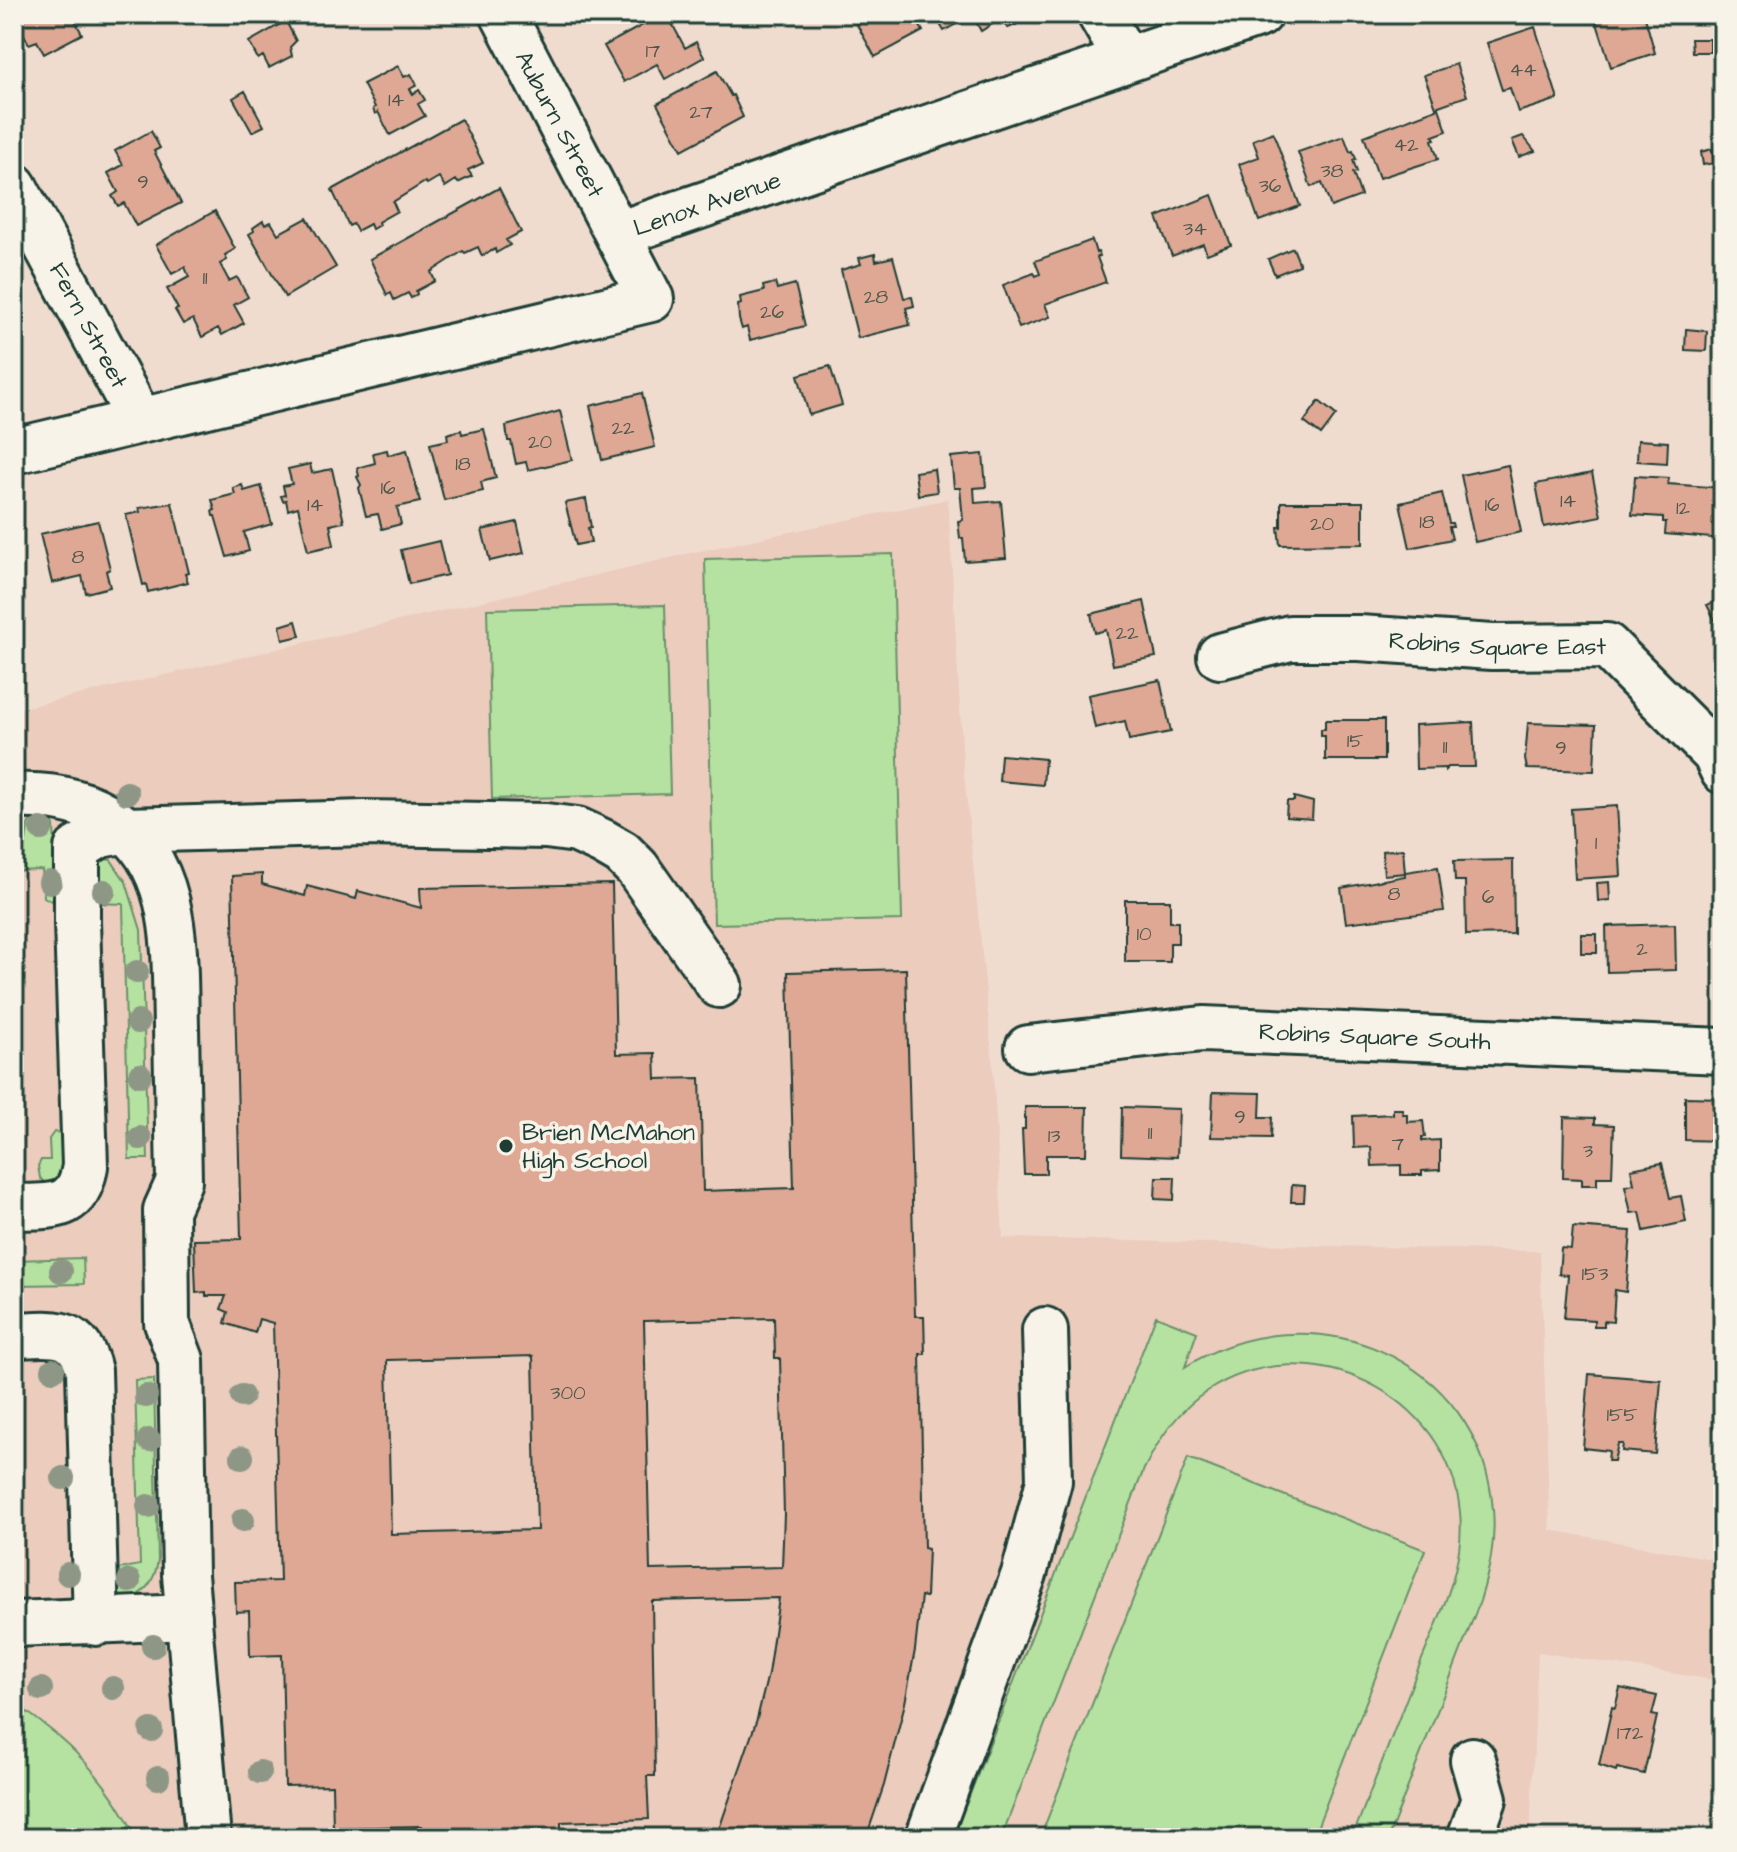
<svg xmlns="http://www.w3.org/2000/svg" width="1737" height="1852" viewBox="0 0 1737 1852" font-family="'Architects Daughter',sans-serif">
<rect width="100%" height="100%" fill="#f0dccf"/>
<filter id="ink" filterUnits="userSpaceOnUse"><feTurbulence type="fractalNoise" baseFrequency=".0125" numOctaves="2"/><feDisplacementMap in="SourceGraphic" scale="16" xChannelSelector="R" yChannelSelector="G"/><feConvolveMatrix kernelMatrix="1 2 1 2 8 2 1 2 1" color-interpolation-filters="sRGB"/></filter>
<g filter="url(#ink)">
<path fill="#ebccbd" d="M948,499L963,763L992,1054L1003,1238L1540,1251L1550,1530L1723,1561V1627L1714,1680L1538,1652L1530,1838H14V710L695,552Z"/>
<path fill="#b5e2a1" stroke="#6a906a" stroke-width="2" d="M893,554L902,920L714,924L705,559Z
M665,605L670,794L492,799L487,609Z
M33,816L50,817L54,826L57,894L51,901L44,897L42,870L14,871V839L26,841L28,825Z
M100,858L111,860L126,882L141,930L148,1159H129L123,904L97,903L94,863Z
M54,1132L62,1133C67,1151 64,1166 56,1182L47,1185L40,1178L38,1166L41,1160H50L49,1139Z
M83,1258L84,1284L14,1285V1260Z
M1156,1316L1197,1332L1185,1367C1310,1288 1481,1356 1493,1510C1496,1542 1489,1571 1480,1601L1388,1838H1352C1374,1783 1395,1729 1416,1674C1436,1623 1466,1568 1460,1512C1449,1393 1308,1326 1209,1390C1178,1410 1160,1437 1144,1469L1001,1838H953Z
M154,1379L158,1560C155,1583 142,1598 120,1601L111,1597L113,1570L140,1565L135,1380Z
M1188,1458L1425,1550L1313,1838H1040Z
M14,1703C69,1739 107,1779 137,1838H14Z"/>
<path fill="#dea894" stroke="#1f3d34" stroke-width="2" fill-rule="evenodd" d="M23,14H72L82,34L44,54L37,41L29,44L17,22L25,18Z
M663,14H667L685,48L696,42L704,57L665,79L657,64L624,82L604,46Z
M851,14H913L923,31L875,57Z
M934,14H1014L1015,16L1012,19L1016,25L1008,28L999,20L981,31L972,15L944,31Z
M1594,14H1644L1655,53L1611,67Z
M286,21L296,41L290,47L292,56L269,68L263,56L258,59L249,42Z
M1535,27L1558,99L1518,112L1510,88L1502,90L1487,43Z
M1691,39H1710V52H1692Z
M1456,64L1467,96L1436,107L1424,75Z
M398,66L404,77L411,74L417,85L410,89L413,94L419,90L425,100L418,104L425,116L390,135L378,112L375,114L373,109L375,107L363,84Z
M717,71L731,96L733,95L743,117L682,150L657,104Z
M245,91L264,126L252,132L233,98Z
M1439,108L1447,131L1433,136L1435,139L1432,140L1438,159L1379,178L1364,136Z
M461,119L483,163L468,170L472,176L458,183L456,180L445,187L439,177L427,184L425,182L393,202L397,211L378,222L379,225L372,229L370,224L357,231L353,224L349,226L332,190Z
M151,131L160,148L154,151L181,203L136,226L124,203L118,206L112,196L118,192L108,173L123,165L115,151Z
M1273,132L1300,206L1259,221L1239,164L1259,157L1253,140Z
M1344,136L1350,152L1353,151L1356,159L1353,160L1357,172L1353,173L1361,196L1331,207L1322,183L1311,187L1298,152Z
M1523,136L1535,151L1519,157L1512,140Z
M1712,149L1714,163L1703,165L1701,152Z
M499,188L521,232L506,240L510,245L496,253L495,249L482,256L478,247L465,253L463,251L431,272L435,281L416,291L417,294L411,298L408,293L394,300L391,293L387,295L370,259Z
M1212,195L1231,245L1207,254L1203,244L1172,256L1157,217Z
M215,211L235,249L225,255L227,260L220,264L229,281L237,277L248,297L234,305L244,323L222,335L218,328L202,337L193,319L183,324L175,310L178,309L167,289L189,277L185,267L172,274L156,245Z
M307,218L336,267L285,297L249,234L254,231L253,228L263,221L265,225L271,222L278,234Z
M1092,240L1096,253L1098,252L1100,256L1097,257L1106,282L1045,304L1050,317L1019,328L1003,285L1034,273L1036,276L1040,274L1035,261Z
M1293,248L1300,265L1275,275L1268,259Z
M875,254L876,261L893,257L904,298L912,297L914,306L906,308L910,325L858,338L841,270L861,264L859,258Z
M775,283L777,289L795,284L805,326L750,340L747,327L742,329L739,319L738,305L741,304L740,297L764,291L763,286Z
M1686,329L1707,331L1706,351L1685,350Z
M830,366L842,405L809,415L798,375Z
M642,393L655,447L602,460L590,406Z
M1319,401L1336,415L1321,435L1304,422Z
M560,411L572,460L528,470L526,462L516,464L511,441H508L506,426Z
M484,429L496,478L481,482L483,491L444,500L430,444L448,440L447,434L461,430L462,434Z
M1638,440L1668,442L1667,463L1637,461Z
M387,450L388,455L407,450L420,502L397,507L401,524L382,529L378,514L366,516L359,488L361,485L357,477L359,476L357,468L375,463L373,453Z
M983,454L986,487L974,488L975,503L1001,501L1006,558L965,561L963,538H960L958,521L963,520L960,488H954L951,457Z
M310,464L312,473L332,469L344,522L330,525L334,545L308,551L298,507L288,510L286,500L283,501L281,496L285,495L283,486L292,484L288,469Z
M1508,465L1521,532L1475,542L1461,475Z
M934,469L937,492L918,495L915,472Z
M1592,473L1601,516L1544,527L1536,484Z
M1635,476L1669,478L1668,484L1723,488V539L1665,534L1666,522H1663V517L1632,515Z
M242,485L244,491L261,486L272,524L244,532L249,551L227,557L215,516H213L212,511L215,510L212,500L235,494L233,488Z
M1442,493L1449,523H1452L1453,527H1449L1452,539L1410,548L1400,503Z
M586,499L591,527L588,528L591,542L576,545L565,503Z
M1281,502H1363V544L1280,545L1278,527H1281Z
M172,503L189,573L185,574L188,582L148,592L146,584L143,585L126,515L140,512L139,508Z
M98,521L110,569L106,571L110,587L86,593L82,576L52,583L40,534Z
M517,522L524,553L490,561L482,530Z
M439,541L447,575L409,584L401,550Z
M1723,597V636L1707,605Z
M1144,601L1156,657L1113,665L1106,630L1095,633L1091,614Z
M296,621L300,636L283,640L280,626Z
M1160,680L1171,732L1129,740L1125,721L1095,728L1088,695Z
M1325,720H1384V760H1325V736H1321V729H1325Z
M1473,722L1475,767H1448L1445,770V768L1416,769L1415,725Z
M1528,723L1596,725L1594,771L1527,769L1525,759Z
M1001,755L1045,759L1043,785L999,781Z
M1294,797L1313,802L1312,819L1286,817L1287,801H1294Z
M1617,806L1621,876L1575,879L1571,809Z
M1403,849L1405,873L1384,875L1382,851Z
M1513,860L1514,934L1466,935L1465,881H1455L1454,861Z
M1438,867L1444,911L1346,923L1341,888L1405,876V872Z
M262,874V884L305,896L307,886L356,899L358,891L421,908L420,888L612,884L616,1054L655,1053L656,1079L700,1078L703,1191L794,1188L788,972L906,969L915,1316H924L925,1354H920L924,1548L928,1549L926,1597L921,1596L915,1650L905,1703L884,1785L866,1838H716L757,1719L768,1674L779,1598L652,1601L655,1776H647L649,1819L561,1822V1838H421V1826L333,1828L332,1785L285,1786L282,1655L250,1656L249,1611L236,1612L235,1582L280,1581L273,1323L259,1319L255,1333L225,1323L228,1312L221,1309L226,1296H206V1292L196,1293L194,1240L241,1239L232,876ZM774,1318L775,1358H780L784,1514L782,1567L650,1570L644,1321ZM533,1356L537,1530L391,1534L387,1360Z
M1609,882L1610,900L1598,901L1597,883Z
M1125,900H1170V922H1178V943H1170V962H1125Z
M1675,924L1676,970L1607,972L1606,926Z
M1581,934H1597V953H1581Z
M1213,1092L1261,1093L1260,1117H1272L1271,1138L1211,1137Z
M1685,1097L1723,1098V1141L1685,1140Z
M1025,1107H1087L1086,1155H1046V1174H1024L1022,1129H1025Z
M1122,1107L1179,1109L1177,1157L1121,1155Z
M1393,1109H1402L1403,1114H1407V1122L1423,1121L1425,1137H1422V1141L1440,1140V1170L1422,1171V1175H1401V1165L1372,1166L1371,1147L1354,1148L1353,1116L1393,1114Z
M1564,1117L1595,1118V1124L1614,1125L1612,1177H1597V1185H1582V1179L1563,1178Z
M1719,1159H1723V1198H1719Z
M1662,1163L1670,1198L1681,1196L1686,1222L1644,1231L1640,1212L1631,1213L1625,1186L1634,1184L1631,1169Z
M1156,1177H1175L1174,1200L1155,1199Z
M1292,1185L1305,1186L1304,1202H1291Z
M1573,1227L1631,1231L1626,1292L1615,1290L1613,1322L1604,1321V1326H1594V1320L1564,1318L1568,1275L1559,1274L1561,1248L1571,1249Z
M1589,1374L1661,1380L1655,1454L1622,1451L1623,1444H1618L1614,1461H1608L1609,1451L1583,1448Z
M1620,1688L1657,1696L1652,1715L1657,1716L1644,1774L1617,1768L1616,1771L1599,1765L1612,1707L1615,1708Z"/>
<g fill="none" stroke-linecap="round" stroke-linejoin="round">
<defs>
<g id="minor">
<path d="M1100,14L1126,59"/>
<path id="s1" d="M14,186L140,420"/>
<path id="s2" d="M618,234L1260,14"/>
<path d="M14,451L651,299L503,14"/>
<path id="s3" d="M1220,656L1290,638H1359L1492,647L1607,646L1715,754L1723,771"/>
<path d="M14,796C49,794 83,800 113,820C181,865 174,955 176,1027C177,1078 178,1130 179,1181L166,1210L167,1323L181,1360L185,1575L208,1838"/>
<path id="s4" d="M1028,1048L1203,1029L1723,1051"/>
<path d="M14,1207C52,1206 78,1211 85,1166L77,922V849L100,835L127,830L365,823L546,826L577,830L603,842L622,853L637,868L719,985"/>
<path d="M14,1335C51,1334 79,1326 89,1371L96,1623"/>
<path d="M14,1624L189,1617"/>
<path d="M928,1838L1024,1574L1049,1481L1045,1330"/>
<path d="M1470,1838L1484,1799L1473,1760"/>
</g>
</defs>
<use href="#minor" stroke="#1f3d34" stroke-width="50"/>
<use href="#minor" stroke="#f7f3e8" stroke-width="44"/>
</g>
<g fill="#8e9786">
<circle cx="127" cy="793" r="12"/>
<circle cx="41" cy="829" r="12"/>
<circle cx="50" cy="882" r="12"/>
<circle cx="104" cy="891" r="12"/>
<circle cx="137" cy="972" r="12"/>
<circle cx="138" cy="1022" r="12"/>
<circle cx="140" cy="1075" r="12"/>
<circle cx="140" cy="1138" r="12"/>
<circle cx="61" cy="1271" r="12"/>
<circle cx="53" cy="1370" r="12"/>
<circle cx="146" cy="1396" r="12"/>
<circle cx="242" cy="1396" r="12"/>
<circle cx="149" cy="1440" r="12"/>
<circle cx="242" cy="1457" r="12"/>
<circle cx="63" cy="1478" r="12"/>
<circle cx="148" cy="1506" r="12"/>
<circle cx="243" cy="1520" r="12"/>
<circle cx="68" cy="1574" r="12"/>
<circle cx="129" cy="1581" r="12"/>
<circle cx="153" cy="1646" r="12"/>
<circle cx="113" cy="1688" r="12"/>
<circle cx="41" cy="1689" r="12"/>
<circle cx="151" cy="1730" r="12"/>
<circle cx="260" cy="1772" r="12"/>
<circle cx="158" cy="1778" r="12"/>
</g>
</g>
<circle fill="#1f3d34" stroke="#f7f3e8" stroke-width="3" cx="506" cy="1146" r="8"/>
<g text-anchor="middle" stroke-width="7" stroke-linejoin="round" paint-order="stroke">
<g font-size="20" fill="#4f584c">
<text x="653" y="57">17</text>
<text x="1523" y="76">44</text>
<text x="396" y="106">14</text>
<text x="701" y="118">27</text>
<text x="1406" y="151">42</text>
<text x="1332" y="177">38</text>
<text x="143" y="188">9</text>
<text x="1270" y="192">36</text>
<text x="1195" y="235">34</text>
<text x="205" y="284">11</text>
<text x="876" y="303">28</text>
<text x="772" y="318">26</text>
<text x="623" y="434">22</text>
<text x="540" y="448">20</text>
<text x="463" y="470">18</text>
<text x="388" y="494">16</text>
<text x="1568" y="507">14</text>
<text x="315" y="511">14</text>
<text x="1492" y="511">16</text>
<text x="1683" y="514">12</text>
<text x="1427" y="528">18</text>
<text x="1322" y="530">20</text>
<text x="78" y="563">8</text>
<text x="1127" y="639">22</text>
<text x="1355" y="747">15</text>
<text x="1445" y="753">11</text>
<text x="1561" y="754">9</text>
<text x="1596" y="849">1</text>
<text x="1394" y="900">8</text>
<text x="1488" y="903">6</text>
<text x="1144" y="940">10</text>
<text x="1642" y="955">2</text>
<text x="1240" y="1123">9</text>
<text x="1150" y="1139">11</text>
<text x="1054" y="1142">13</text>
<text x="1398" y="1150">7</text>
<text x="1588" y="1157">3</text>
<text x="1595" y="1280">153</text>
<text x="568" y="1399">300</text>
<text x="1622" y="1421">155</text>
<text x="1630" y="1739">172</text>
</g>
<g font-size="24" fill="#1f3d34" stroke="#f7f3e8">
<text transform="translate(560 124) rotate(62)" y="8">Auburn Street</text>
<text dy="8" stroke="none"><textPath href="#s2" startOffset="94">Lenox Avenue</textPath></text>
<text dy="8" stroke="none"><textPath href="#s1" startOffset="158">Fern Street</textPath></text>
<text dy="8" stroke="none"><textPath href="#s3" startOffset="280">Robins Square East</textPath></text>
<text dy="8" stroke="none"><textPath href="#s4" startOffset="348">Robins Square South</textPath></text>
</g>
<g font-size="24" fill="#1f3d34" stroke="#f7f3e8" text-anchor="start">
<text x="522" y="1140">Brien McMahon<tspan x="522" dy="28">High School</tspan></text>
</g>
</g>
<rect width="1737" height="1852" fill="none" stroke="#f7f3e8" stroke-width="48"/>
<rect x="24" y="24" width="1689" height="1804" fill="none" stroke="#1f3d34" stroke-width="3" filter="url(#ink)"/>
</svg>
